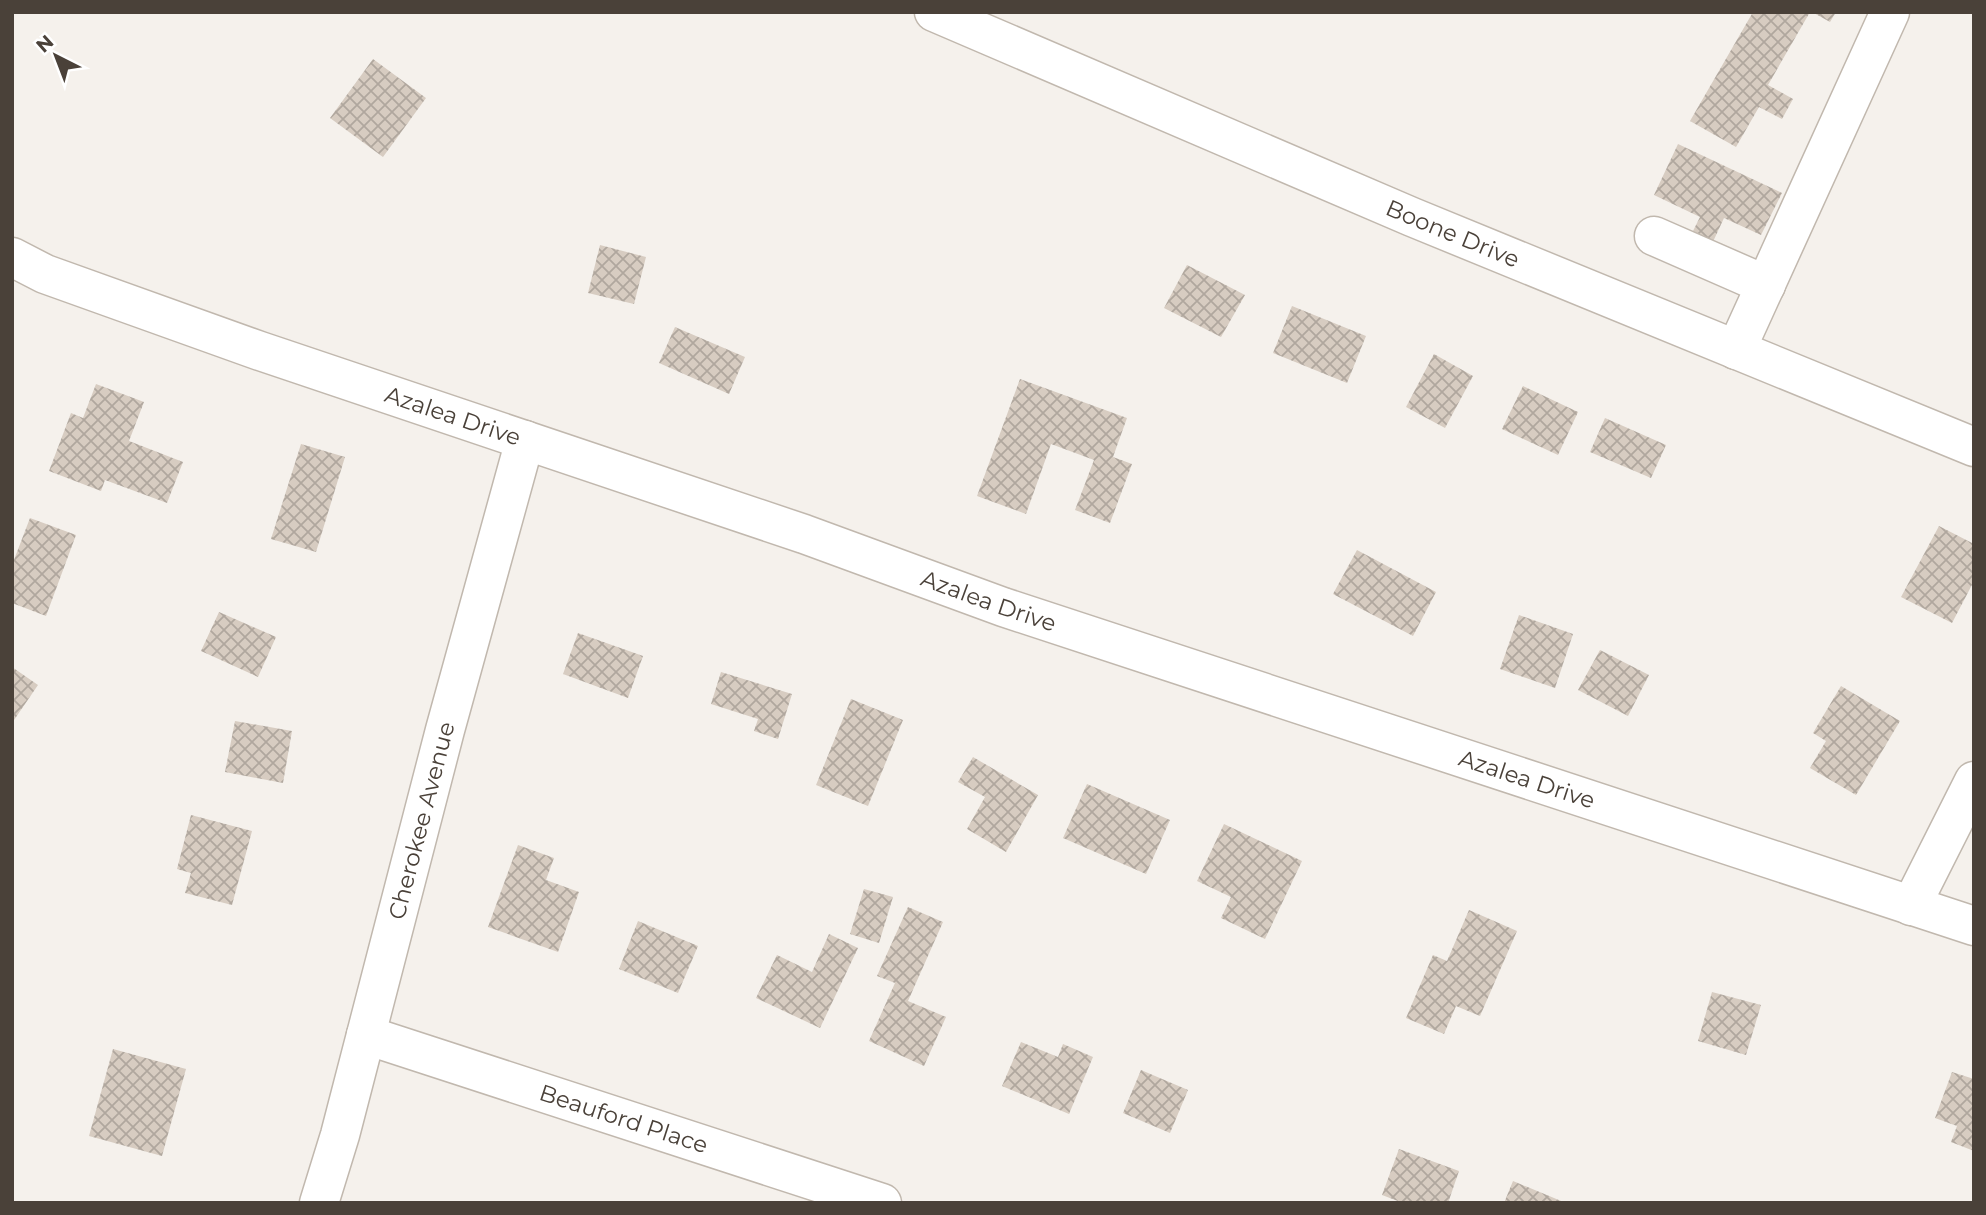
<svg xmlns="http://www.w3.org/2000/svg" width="1986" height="1215" viewBox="0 0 1986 1215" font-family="Montserrat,sans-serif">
<defs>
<pattern id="building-cross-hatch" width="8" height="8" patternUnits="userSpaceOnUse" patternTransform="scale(1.75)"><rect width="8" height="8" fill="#d7ccc1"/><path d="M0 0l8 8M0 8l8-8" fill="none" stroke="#b0a79e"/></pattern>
</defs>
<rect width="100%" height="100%" fill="#f5f1ec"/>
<path fill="url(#building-cross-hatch)" d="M1753,12H1810L1768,85L1793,99L1782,119L1759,107L1736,147L1690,121Z
M1812,12H1836L1830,22Z
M373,59L426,98L383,157L330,118Z
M1678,144L1782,193L1761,235L1724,218L1711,246L1690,237L1700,217L1654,195Z
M600,245L646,257L634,304L588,293Z
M1187,265L1245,295L1221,337L1164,308Z
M1292,306L1366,336L1347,383L1273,353Z
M675,327L745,357L729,394L659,363Z
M1434,354L1473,376L1445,428L1406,407Z
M1020,379L1127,418L1113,457L1132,464L1110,523L1075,510L1094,460L1051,444L1026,514L977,496Z
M96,384L144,402L129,441L183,462L167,503L105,480L101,491L49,471L71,413L83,418Z
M1523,386L1578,412L1558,455L1502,429Z
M1605,418L1666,445L1651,478L1590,452Z
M301,444L345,457L316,552L271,539Z
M30,518L76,535L46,616L12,603V565Z
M1939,526L1974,544V581L1952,623L1901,597Z
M1357,550L1436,592L1413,636L1333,594Z
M219,612L276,637L258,677L201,651Z
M1519,615L1573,634L1555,688L1500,669Z
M578,633L643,656L628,698L563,674Z
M1600,650L1649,675L1628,716L1578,690Z
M12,667L38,685L12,723Z
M721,672L792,694L778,739L754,731L758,719L711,704Z
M1841,686L1900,721L1856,795L1810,768L1826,741L1813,733Z
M851,699L903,720L868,806L816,785Z
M235,721L292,731L283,783L225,772Z
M973,757L1038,795L1006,852L967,829L985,797L958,782Z
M1087,784L1170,820L1146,874L1063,838Z
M191,815L252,831L232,905L185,893L191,873L177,869Z
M1224,824L1302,861L1265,939L1221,918L1231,897L1197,881Z
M518,845L554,858L546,880L579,892L558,952L488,927Z
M864,889L893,897L879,943L850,934Z
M908,907L943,922L908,1001L946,1017L924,1066L869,1041L895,983L877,976Z
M1469,910L1517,931L1480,1016L1456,1006L1444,1034L1406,1018L1433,955L1447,961Z
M638,921L698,946L678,993L619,969Z
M829,934L858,948L820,1028L756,998L777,955L812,972Z
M1712,992L1761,1005L1746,1055L1698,1041Z
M1021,1042L1058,1057L1063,1044L1093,1057L1069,1114L1002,1086Z
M113,1049L186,1069L162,1156L89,1136Z
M1141,1070L1188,1090L1170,1133L1123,1113Z
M1952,1072L1974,1079V1151L1951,1142L1957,1126L1935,1118Z
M1399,1149L1459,1171L1448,1203H1403L1382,1195Z
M1513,1181L1566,1203H1504Z"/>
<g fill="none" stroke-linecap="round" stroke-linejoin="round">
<defs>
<g id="minor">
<path id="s1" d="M934,12L1412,217L1974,447"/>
<path d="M1654,236L1766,285"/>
<path id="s2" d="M12,257L45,274L260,351L804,534L1003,607L1974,926"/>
<path d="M1736,350L1890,12"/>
<path d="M1911,906L1974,781"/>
<path id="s3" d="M366,1035L882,1203"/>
<path id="s4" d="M319,1203L340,1135L445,730L525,440"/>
</g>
</defs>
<use href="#minor" stroke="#c1b8ae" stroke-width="41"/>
<use href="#minor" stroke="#fff" stroke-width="38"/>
</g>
<g text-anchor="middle" stroke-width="7" stroke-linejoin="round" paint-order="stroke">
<g font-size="23" fill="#4a4139" stroke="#fff">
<text dy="8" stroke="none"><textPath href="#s1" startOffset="564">Boone Drive</textPath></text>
<text dy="8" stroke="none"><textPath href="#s2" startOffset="469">Azalea Drive</textPath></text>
<text dy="8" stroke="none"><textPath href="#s2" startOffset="1036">Azalea Drive</textPath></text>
<text dy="8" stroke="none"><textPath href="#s2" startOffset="1603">Azalea Drive</textPath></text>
<text dy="8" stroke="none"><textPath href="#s4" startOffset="396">Cherokee Avenue</textPath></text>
<text dy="8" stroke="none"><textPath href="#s3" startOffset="271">Beauford Place</textPath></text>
</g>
</g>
<rect width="1986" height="1215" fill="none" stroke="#4a4139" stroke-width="28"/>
<g transform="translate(56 56) rotate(318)" stroke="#ffffff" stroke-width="5" paint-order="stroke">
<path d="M0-5L12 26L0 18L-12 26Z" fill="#4a4139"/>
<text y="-10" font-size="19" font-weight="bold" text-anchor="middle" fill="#4a4139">N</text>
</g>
</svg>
